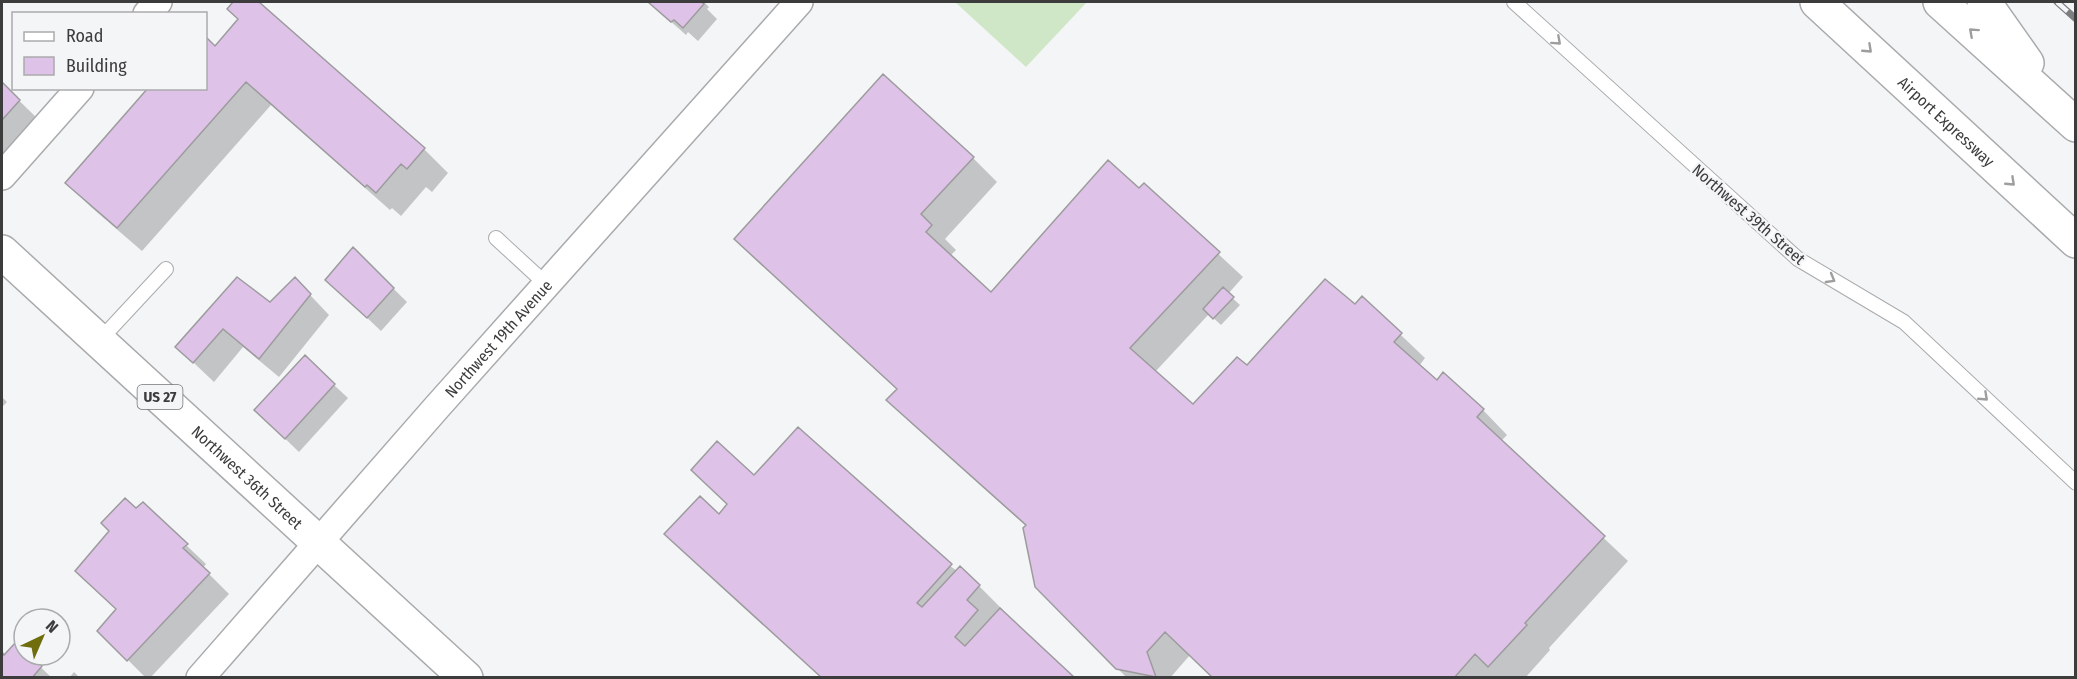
<svg xmlns="http://www.w3.org/2000/svg" width="2077" height="679" viewBox="0 0 2077 679" font-family="'Fira Sans Condensed',sans-serif">
<rect width="100%" height="100%" fill="#f4f5f7"/>
<path fill="#cfe7c7" d="M955,2H1087L1026,67Z"/>
<path fill="#0003" d="M235,2H257L424,149L448,173L432,192L426,187L401,216L392,208L390,210L271,105L142,251L91,207L67,183L206,88V39L215,48L240,20L229,9Z
M649,2H704L709,7L707,9L717,19L698,41L688,32L686,35Z
M2,84L39,120L2,161Z
M973,158L997,182L945,239L956,250L950,256L991,294L1144,185L1243,277L1228,294L1240,305L1221,325L1209,314L1155,372L1193,406L1247,368L1355,306L1362,298L1425,358L1419,366L1437,382L1443,374L1483,410L1507,435L1501,441L1628,561L1549,648L1550,650L1525,678H1214L1190,655L1170,678H1127L1037,586L1027,527L912,424L888,400L898,390L760,263Z
M353,249L407,302L381,331L341,293Z
M295,279L329,315L279,377L243,347L214,382L177,347L270,304Z
M334,385L348,398L299,452L270,424Z
M2,397L7,402L2,407Z
M693,470L754,477L950,566L979,586L1003,610L1002,612L1073,678H822L666,534L719,516L728,505Z
M186,545L206,564L203,568L229,594L150,678H146L99,631L118,610Z
M24,651V655H28L52,678H2V654L4,657Z
M74,672L80,678H69Z"/>
<path fill="#dfc2e7" stroke="#9c9b9d" stroke-width="1.5" d="M233,2H259L425,148L407,169L401,164L376,193L367,185L365,187L246,82L117,228L65,183L148,88H206V37L215,46L238,19L227,9Z
M648,2H701L704,4L683,28L674,20L671,22Z
M883,74L974,157L921,214L932,225L926,232L991,292L1108,160L1139,188L1144,183L1220,252L1130,348L1193,404L1237,357L1247,365L1325,279L1355,304L1362,296L1402,333L1394,342L1437,380L1443,372L1484,409L1477,417L1605,536L1525,623L1527,625L1488,667L1475,654L1454,678H1213L1165,632L1147,652L1156,677L1116,669L1035,587L1023,528L1026,525L886,400L897,389L734,239Z
M2,82L20,100L2,120Z
M353,247L394,288L367,318L325,280Z
M237,277L270,302L295,277L311,294L259,359L223,329L193,363L175,347Z
M1223,287L1234,297L1213,319L1203,309Z
M305,355L335,384L285,439L254,410Z
M798,427L952,564L917,603L922,607L960,566L980,585L967,600L978,610L955,637L965,646L1000,608L1075,678H822L664,534L700,496L719,514L727,504L691,470L717,441L754,475Z
M125,498L136,508L143,502L188,544L183,548L210,573L127,661L97,631L116,609L75,571L109,531L101,523Z
M16,642L24,649V655H30L42,666L32,678H2V652L4,655Z"/>
<g fill="none" stroke-linecap="round" stroke-linejoin="round">
<defs>
<path id="lane" d="M1514,2L1798,259L1904,322L2076,483
M496,238L546,284
M99,341L166,269"/>
<g id="street">
<path d="M147,14L158,2"/>
<path d="M2,176L80,88"/>
<path id="s1" d="M200,678L437,407L799,2"/>
</g>
<g id="primary">
<path id="s2" d="M2,252L466,678"/>
</g>
<g id="highway">
<path id="s3" d="M1817,2L2076,241"/>
<path d="M1940,2L2076,125"/>
<path d="M1984,2L2027,63"/>
</g>
</defs>
<use href="#lane" stroke="#a8aaac" stroke-width="16"/>
<use href="#street" stroke="#a8aaac" stroke-width="30"/>
<use href="#primary" stroke="#a8aaac" stroke-width="36"/>
<use href="#highway" stroke="#a8aaac" stroke-width="36"/>
<use href="#lane" stroke="#fff" stroke-width="14"/>
<use href="#street" stroke="#fff" stroke-width="27"/>
<use href="#primary" stroke="#fff" stroke-width="33"/>
<use href="#highway" stroke="#fff" stroke-width="33"/>
<defs>
<path id="rail" d="M2057,2L2076,19"/>
</defs>
<use href="#rail" stroke="#7e7e80" stroke-width="7"/>
<use href="#rail" stroke="#f4f5f7" stroke-width="4.5" stroke-dasharray="14" stroke-linecap="butt"/>
</g>
<defs><path id="oneway-chevron" d="M-2-3.5L2.5 0L-2 3.5" fill="none" stroke-width="1.6" stroke-linecap="round" stroke-linejoin="round" transform="scale(1.5)"/></defs>
<g stroke="#9e9e9e">
<use href="#oneway-chevron" transform="translate(1973 32) rotate(-138)"/>
<use href="#oneway-chevron" transform="translate(1557 41) rotate(42)"/>
<use href="#oneway-chevron" transform="translate(1868 49) rotate(43)"/>
<use href="#oneway-chevron" transform="translate(2011 182) rotate(43)"/>
<use href="#oneway-chevron" transform="translate(1831 279) rotate(30)"/>
<use href="#oneway-chevron" transform="translate(1984 397) rotate(43)"/>
</g>
<g text-anchor="middle" stroke-width="4.5" stroke-linejoin="round" paint-order="stroke">
<rect fill="#f4f5f7" stroke="#737475" stroke-width="1.5" x="137.5" y="385" width="45" height="24" rx="4.5"/>
<g font-size="15" font-weight="bold" fill="#3c3c3d">
<text x="160" y="402">US 27</text>
</g>
<g font-size="16" fill="#3c3c3d" stroke="#f4f5f7">
<text dy="6" stroke="none"><textPath href="#s3" startOffset="176">Airport Expressway</textPath></text>
<text transform="translate(1749 214) rotate(41)" y="6">Northwest 39th Street</text>
<text dy="6" stroke="none"><textPath href="#s1" startOffset="452">Northwest 19th Avenue</textPath></text>
<text dy="6" stroke="none"><textPath href="#s2" startOffset="333">Northwest 36th Street</textPath></text>
</g>
</g>
<rect width="2077" height="679" fill="none" stroke="#3c3c3d" stroke-width="6"/>
<rect x="12" y="12" width="195" height="78" fill="#f4f5f7" stroke="#aaabad" stroke-width="1.5"/>
<rect x="24" y="32" width="30" height="9" fill="#ffffff" stroke="#aaabad" stroke-width="1.5"/>
<text x="66" y="42" font-size="18" fill="#3c3c3d">Road</text>
<rect x="24" y="57" width="30" height="18" fill="#dfc2e7" stroke="#aaabad" stroke-width="1.5"/>
<text x="66" y="72" font-size="18" fill="#3c3c3d">Building</text>
<g transform="translate(42 637) rotate(44)"><circle r="28" fill="#f4f5f7" stroke="#aaabad" stroke-width="1.5"/>
<path d="M0-4.5L10 22L0 15L-10 22Z" fill="#706d0c"/>
<text y="-9" font-size="16" font-weight="bold" text-anchor="middle" fill="#3c3c3d">N</text>
</g>
</svg>
